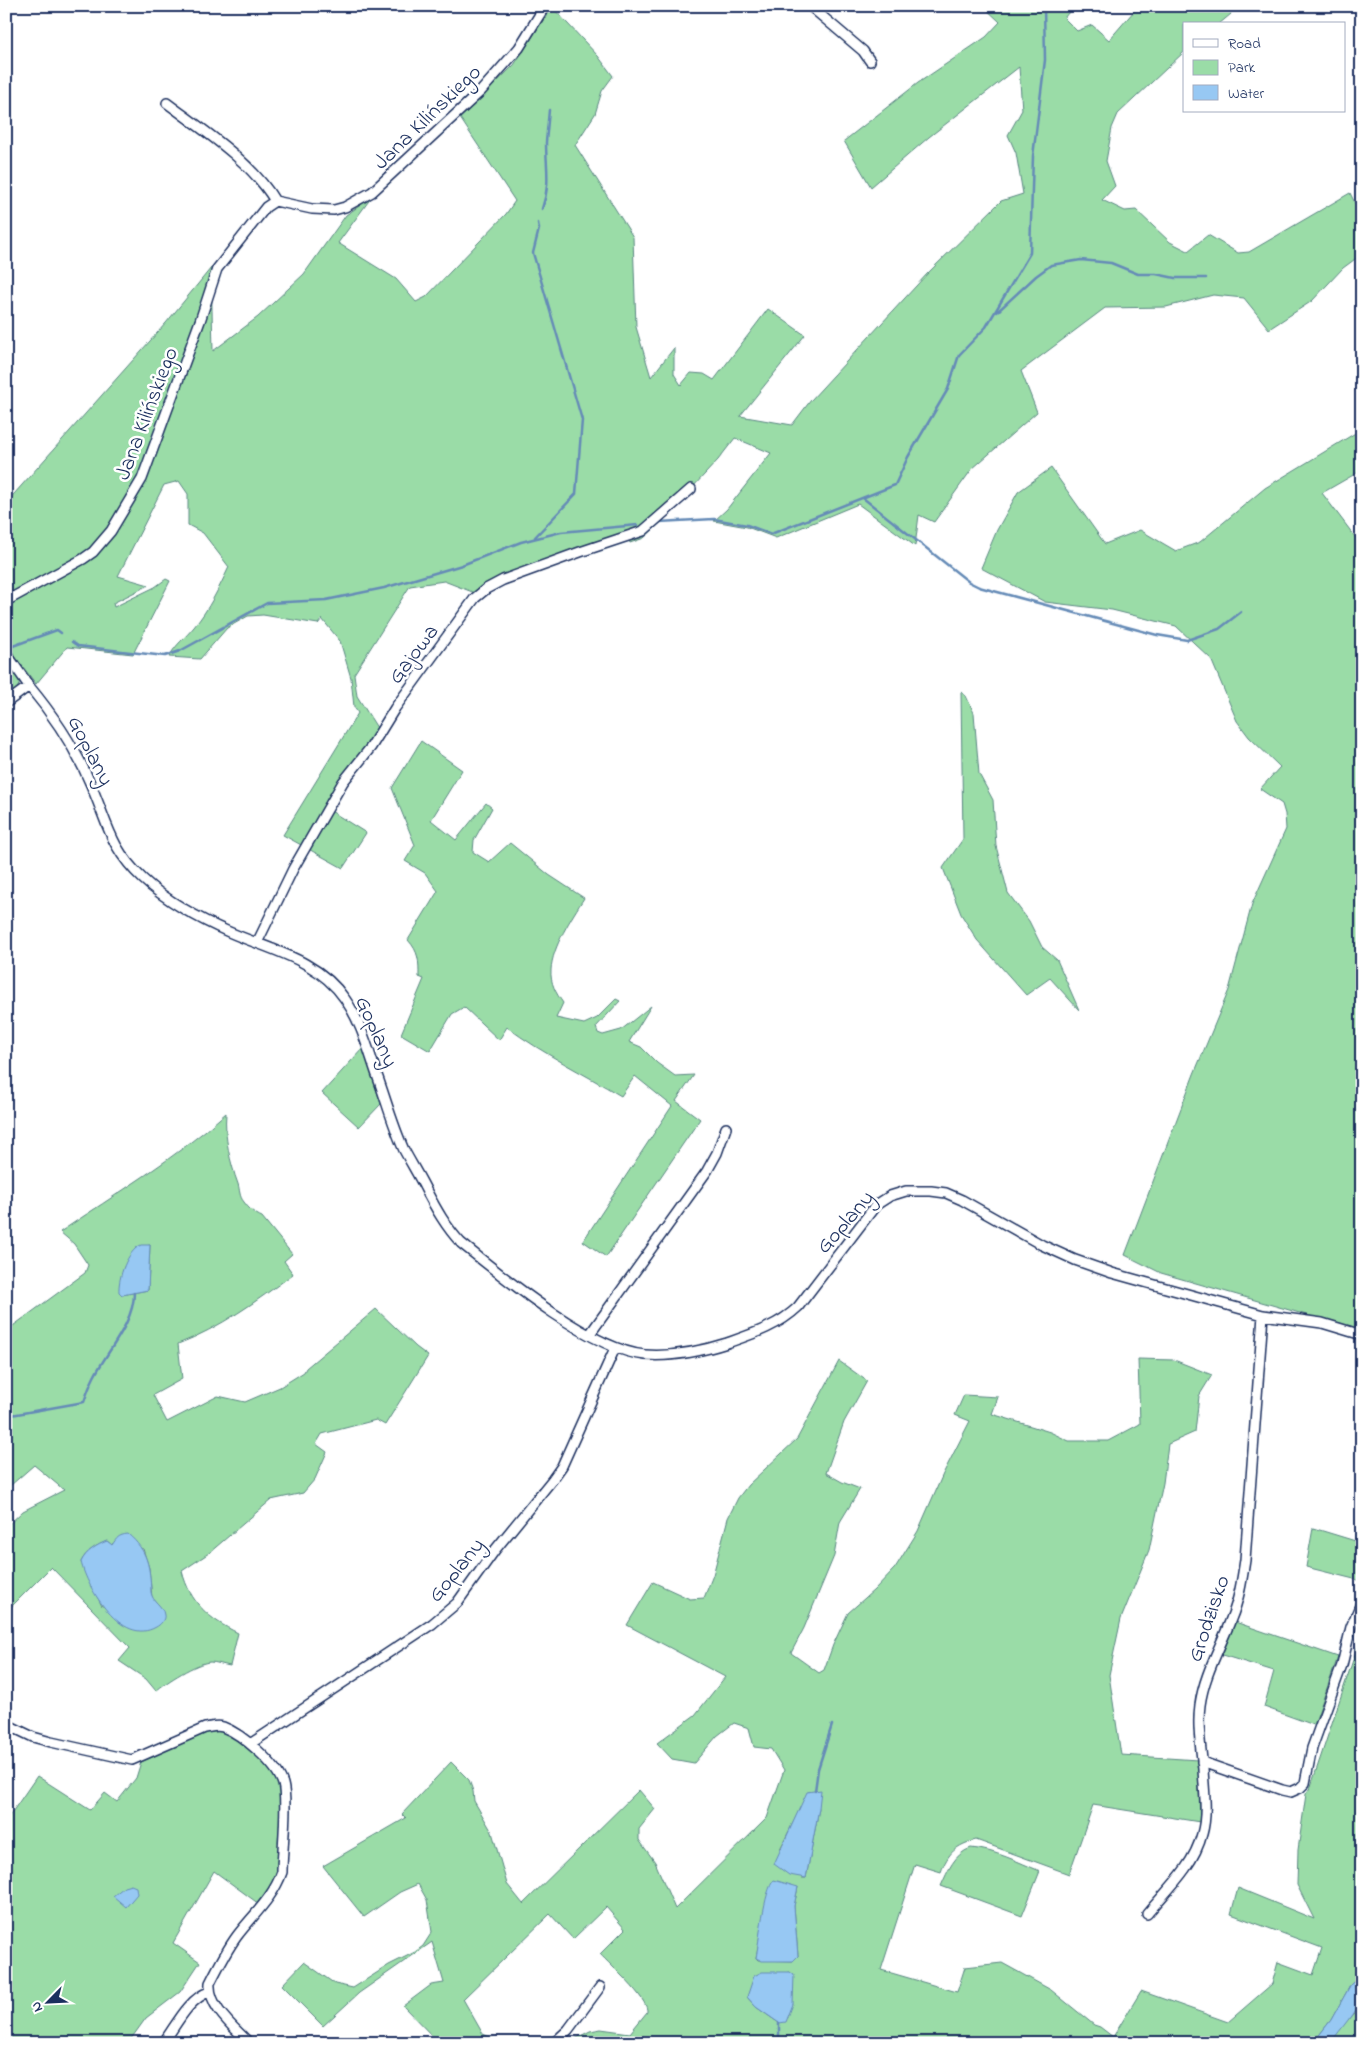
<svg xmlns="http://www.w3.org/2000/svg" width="1368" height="2049" viewBox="0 0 1368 2049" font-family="'Indie Flower',sans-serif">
<rect width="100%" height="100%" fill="#fff"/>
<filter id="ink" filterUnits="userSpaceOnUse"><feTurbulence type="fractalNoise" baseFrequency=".02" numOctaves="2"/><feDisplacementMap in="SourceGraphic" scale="10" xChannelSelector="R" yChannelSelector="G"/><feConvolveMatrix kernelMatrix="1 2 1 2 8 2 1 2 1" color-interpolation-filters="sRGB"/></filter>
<g filter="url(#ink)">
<path fill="#9adca7" stroke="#5a8682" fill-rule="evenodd" d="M983,6H1074L1064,18L1077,31L1092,25L1109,40L1134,11L1141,6H1227L1231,14L1219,24H1184V52L1118,114L1112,128L1106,161L1115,186L1102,200L1125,211L1136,210L1170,242L1188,251L1208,235L1238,253L1249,252L1350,193L1362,217V254L1343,268L1312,301L1269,329L1244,298L1213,295L1166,307L1105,308L1021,371L1037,412L972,469L934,522L919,515L915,546L858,504L776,538L747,527L714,521L727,509L771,453L735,438L718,460L692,488L655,514L667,517L644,538L630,543L627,535L475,593L444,581L410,586L354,674L357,696L379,731L326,808L366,833L343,868L283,835L358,713L354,707L351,678L340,641L322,619L318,624L263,615L248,616L227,628L200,659L169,657C175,645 186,637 194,627C209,609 219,588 229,567L203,533L188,525V494L179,481L164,485L118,576L149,585L113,603L114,607L155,587L166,579L170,581L133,654L67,647L36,684L6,645V503L166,323L211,268L213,351L258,317L304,274L346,215L371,198L338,243L396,279L416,302L426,297L506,214L515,201L460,118L514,65L552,7L598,56L613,76L602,91L595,114L575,145L633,237L636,327L651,377L674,348V374L681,385L691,373L704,374L714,380L768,309L805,335L740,416L792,425L811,400L928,273L1001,201L1023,194L1016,153L1008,135L1022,110L1019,67L929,137L871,187L844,141L918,83L986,37L1000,22Z
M1362,429V470L1322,493L1362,546V1331L1161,1273L1125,1255L1194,1074L1229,990L1252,904L1286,829L1285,814L1282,804L1260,789L1280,767L1249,737L1237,721L1211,659L1176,626L1112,610L1045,602L981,568L997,530L1018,492L1051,468L1105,544L1140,530L1176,551L1200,542L1265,488Z
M6,662C20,679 27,683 6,698Z
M961,692L966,696L974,713L979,774L993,800L996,846L1008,893L1029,921L1042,947L1057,960L1079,1010L1050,978L1026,995L977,940L961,914L943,868L963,839Z
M421,741L462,770L431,820L456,840L486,803L492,808L474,840L473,852L489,862L510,843L549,875L584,898C572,917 552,947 551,970C550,983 556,993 563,1003L556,1018L584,1024L597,1018L616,999L620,1001L596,1027L598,1033L603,1035L621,1030L651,1006L629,1042L641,1047L657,1063L675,1076L694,1075L676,1101L700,1119L606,1257L583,1241L672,1106L635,1076L621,1096C583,1073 543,1054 507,1027L499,1040L464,1007L452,1014L430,1051L401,1034L424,979L419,977C419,961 419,952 408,940L438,891L425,873L405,861L415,845L392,788Z
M363,1048L381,1104L359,1127L322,1093Z
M226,1113C224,1137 230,1162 238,1184C240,1190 239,1196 244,1202C249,1209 255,1214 262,1217L292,1254L284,1261L293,1274C257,1301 220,1328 178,1344L182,1379L153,1395L167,1422L218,1396L245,1402L280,1387L304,1372L306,1368L376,1309L416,1347L428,1356L385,1425L376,1420L322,1434L316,1444L327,1452L315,1479L303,1493L271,1500L209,1553L182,1571C190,1603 209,1619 238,1633L230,1666C224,1665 216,1662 210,1662C196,1663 166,1682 156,1691L146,1679L119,1661L130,1648L51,1567L6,1612V1527L23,1511L64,1490L34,1465L11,1485L6,1486V1331L85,1273L88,1265L74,1244L60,1232C116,1194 176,1158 226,1113ZM150,1245L148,1290L122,1295L124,1267L136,1248ZM107,1541L112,1545L113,1543L143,1549L149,1568L152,1598L159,1605L102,1606L89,1581L81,1562C86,1551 97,1545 107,1541Z
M1138,1359L1174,1360L1212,1375L1199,1396L1195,1432L1168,1444L1163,1483L1149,1550L1121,1619L1109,1675L1121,1755L1198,1760L1200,1822L1093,1805L1069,1874L976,1840C956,1845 948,1853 941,1872L915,1864L881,1970L957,1992L965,1967L1002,1963L1051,1990L1094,2025L1100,2027L1113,2037L1141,1991L1228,2022L1272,1984L1278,1962L1313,1975L1322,1948L1231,1914L1238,1888L1314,1919L1297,1885L1298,1850L1306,1794L1311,1786L1362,1633V1976L1351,1984L1331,2020L1313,2043H843L833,2036L829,2043H567L590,2031L601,2029L630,2033L647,2012C649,1999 610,1965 600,1954L625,1929L606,1907L573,1939L550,1914L463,1999L483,2034L502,2043H439L403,2006L431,1985L444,1983L432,1942L359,1993L323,2026L282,1985L304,1962L335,1984L353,1988L389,1965L415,1952L423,1946L432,1932L427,1900L418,1884L400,1892L364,1917L323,1866L406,1818L402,1814L451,1762L469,1780L473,1791L474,1801L492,1832L507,1884L523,1904L639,1790L655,1809L639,1829V1840L655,1862L675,1909L767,1818L784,1770L771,1749L754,1747L749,1728L734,1723L717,1736L694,1763L672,1759L657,1743L695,1715L725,1677L627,1625L653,1582L690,1599L704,1598L713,1575L728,1518L738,1498L748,1485L797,1439L839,1361L867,1381L844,1422L826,1473L842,1482L860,1489L840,1522L834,1556L804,1628L791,1653L819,1673L824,1670L833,1645L848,1613L874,1590L895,1568L918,1531L943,1474L970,1421L955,1415L964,1395L998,1397L992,1414L1050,1432L1069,1441H1108L1140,1424ZM809,1791L819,1808L806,1878H802L780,1849ZM798,1887L794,1906L798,1956L793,1961L758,1960L756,1958L762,1922ZM790,1972L779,2023L756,2007L747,1997L754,1980Z
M1313,1528L1362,1543V1581L1306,1567Z
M1235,1622L1338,1657L1314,1725L1264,1707L1274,1671L1222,1655Z
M220,1731C240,1739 269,1760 278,1781C283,1794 280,1864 275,1877C272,1887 265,1895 259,1904L214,1871L173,1943L200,1962L180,1992L146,2018L128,2043H6V1821L37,1776L90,1810L105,1793L117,1802L136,1778L141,1762L205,1733Z
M971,1848C995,1850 1018,1862 1040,1871L1022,1916L941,1886C948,1871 954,1854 971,1848Z
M1362,1995V2043H1331L1340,2028L1354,2013Z"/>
<path fill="#97c8f3" stroke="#658bb7" d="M141,1245H150L148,1290L122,1295L119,1292C118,1278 127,1251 141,1245Z
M128,1534C148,1551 150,1567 151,1592C152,1602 163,1605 164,1615C165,1620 160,1625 156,1627C122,1647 87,1588 81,1562C86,1551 97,1545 107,1541L112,1545C117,1538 118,1535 128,1534Z
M821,1790L819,1808L806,1878L789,1875L774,1864L807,1792Z
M774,1880L798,1887L794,1906L798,1956L793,1961H762L756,1958C759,1942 764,1890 774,1880Z
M131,1885L136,1887L137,1894L126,1907L113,1896L124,1887Z
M762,1972H790L794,1975L793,2004L786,2022L779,2023L756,2007L747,1997L754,1976Z
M1362,1976C1362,1982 1363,1990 1361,1996C1356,2014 1341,2027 1331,2043H1313L1331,2020L1351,1984Z"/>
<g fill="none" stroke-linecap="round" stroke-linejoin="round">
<path stroke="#658bb7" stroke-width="2.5" d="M542,209C551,183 546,168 546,142C547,132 548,121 549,110
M997,312L1036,276L1051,265L1081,260L1111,263L1138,274H1156L1175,278H1206
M863,498L969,582L979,587L1157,635L1187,640L1219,629L1241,612
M659,522L714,519L747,525L771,534L895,485L908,457L948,389L959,355L986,327L1030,253L1033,156L1045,60L1044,6
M535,537L576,494L582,420L533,253L539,229L538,223
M72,642L78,646L165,656L180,651L267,603L326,600L384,588L462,565L521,542L561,532L638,525
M10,647L57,630L61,633
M6,1416L84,1402C87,1393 90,1385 94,1377C107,1351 134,1323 134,1293
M815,1791L818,1769L832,1725
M779,2023V2043
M699,2043L721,2041L757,2043"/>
<defs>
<path id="street" d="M810,6L863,51L870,61
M167,103C203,130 251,161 275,201
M6,601L83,559L93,552L111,531L142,479L200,321L217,269L266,207L275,201L312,209L334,210L345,207L372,192L481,91L519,48L545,6
M6,653L29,686
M6,703L29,686C54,716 76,749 91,785C108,824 110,848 143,879C165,900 201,920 229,932C270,950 318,959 345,999C361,1022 368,1049 377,1075C386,1100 393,1126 404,1150C411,1163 419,1176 426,1190C436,1209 446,1227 461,1243C503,1277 591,1350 645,1355C672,1357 702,1351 727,1343C753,1334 778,1326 798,1307L876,1205L890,1196L906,1191H931L946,1193L962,1200L1042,1245L1075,1260L1112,1273L1263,1315L1322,1323L1362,1335
M257,943L293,869L343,782L371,747L395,708L475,598L486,589L503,580L580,552L643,531L691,489
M590,1334L707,1171L717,1153L726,1128
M6,1724L33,1737L51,1742L132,1760L205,1728C211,1727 217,1725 223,1727C242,1734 277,1764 283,1784C288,1802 282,1851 282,1872C273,1898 253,1915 237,1936C226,1951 218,1967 210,1983C208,2007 234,2027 249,2043
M250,1744L432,1624L457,1603L495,1550L552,1480L562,1466L615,1348
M1202,1762L1282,1790L1291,1792L1300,1788L1305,1783L1312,1748L1342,1665L1351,1627L1362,1601
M1147,1914C1167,1890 1194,1866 1202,1834C1208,1813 1204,1790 1203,1769C1201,1748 1197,1726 1200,1705C1204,1675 1220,1648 1231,1619C1239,1600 1242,1580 1245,1560L1263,1315
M163,2043C176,2026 188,1999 209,1992
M554,2043L568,2030L600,1987"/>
</defs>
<use href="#street" stroke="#1b2f5e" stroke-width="12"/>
<use href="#street" stroke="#fff" stroke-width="9"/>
</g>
</g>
<g text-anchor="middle" stroke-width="5" stroke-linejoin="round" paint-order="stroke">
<g font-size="22" fill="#1b2f5e" stroke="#fff">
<text transform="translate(426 116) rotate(-44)" y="8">Jana Kilińskiego</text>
<text transform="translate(145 413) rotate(-69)" y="8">Jana Kilińskiego</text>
<text transform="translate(412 653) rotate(-53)" y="8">Gajowa</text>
<text transform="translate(92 750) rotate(63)" y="8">Goplany</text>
<text transform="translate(378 1031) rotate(66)" y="8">Goplany</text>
<text transform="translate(844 1221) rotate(-49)" y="8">Goplany</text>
<text transform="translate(455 1569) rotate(-51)" y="8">Goplany</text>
<text transform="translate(1207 1618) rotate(-71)" y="8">Grodzisko</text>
</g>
</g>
<rect width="1368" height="2049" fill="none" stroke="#fff" stroke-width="25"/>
<rect x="12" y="12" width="1343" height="2024" fill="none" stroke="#1b2f5e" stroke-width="2" filter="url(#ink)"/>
<rect x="1183" y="22" width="162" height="90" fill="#ffffff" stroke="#a4acbf"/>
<rect x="1193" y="39" width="25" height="8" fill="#ffffff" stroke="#a4acbf"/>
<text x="1228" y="48" font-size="15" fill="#1b2f5e">Road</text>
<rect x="1193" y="60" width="25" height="15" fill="#9adca7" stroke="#a4acbf"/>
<text x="1228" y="72" font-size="15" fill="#1b2f5e">Park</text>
<rect x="1193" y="85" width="25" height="15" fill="#97c8f3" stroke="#a4acbf"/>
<text x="1228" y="98" font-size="15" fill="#1b2f5e">Water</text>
<g transform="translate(48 2002) rotate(246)" stroke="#ffffff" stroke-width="4" paint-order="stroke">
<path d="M0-4L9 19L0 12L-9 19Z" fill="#1b2f5e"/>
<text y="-8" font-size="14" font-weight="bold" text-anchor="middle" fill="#1b2f5e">N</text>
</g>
</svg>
